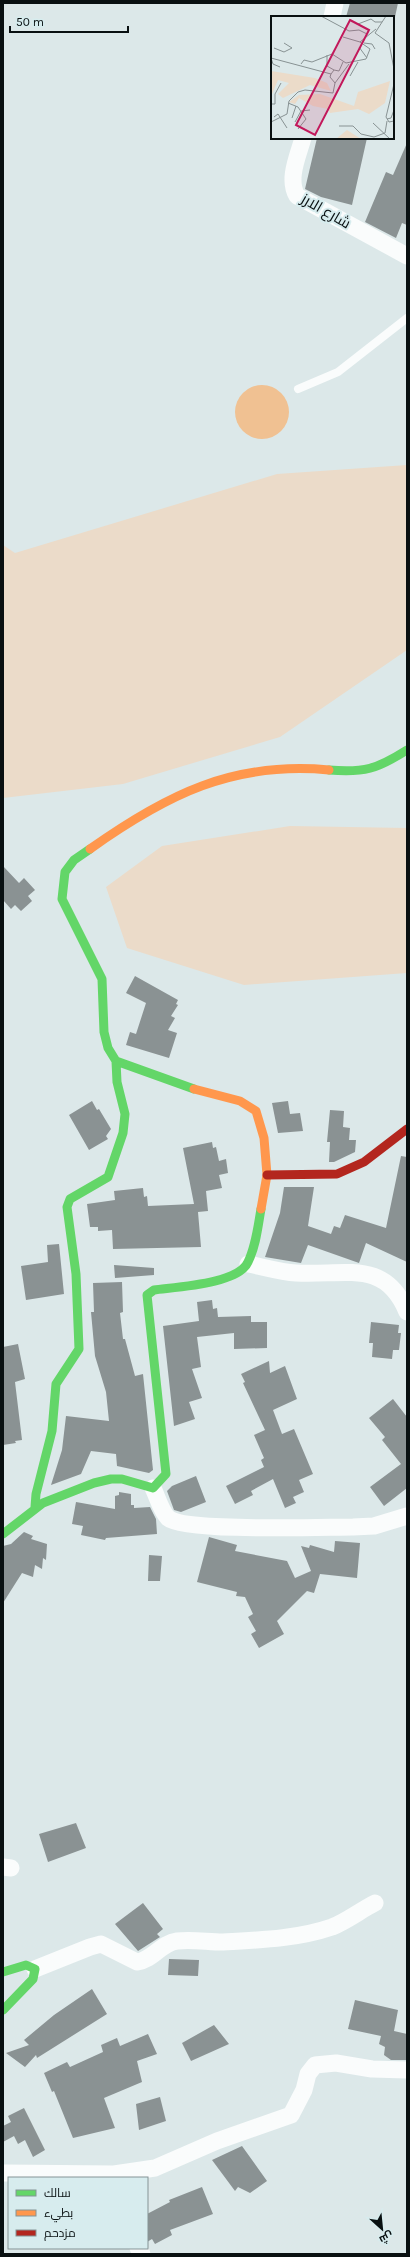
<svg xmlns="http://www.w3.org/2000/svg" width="410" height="2257" viewBox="0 0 410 2257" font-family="Karla,Cairo,sans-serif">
<rect width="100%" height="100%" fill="#dce8e9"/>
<path fill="#ebdbc9" d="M407,465V650L280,737L123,784L3,798V545L15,553L277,474Z
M290,826L407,828V973L244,985L127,948L106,887L162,846Z"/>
<path fill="#f0c192" d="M235 412a27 27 0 1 1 54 0a27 27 0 1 1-54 0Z"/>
<path fill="#8a9293" d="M350,3H398L395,17H346Z
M317,138H367L352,205L321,197L305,189Z
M407,143V225L402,223L396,238L365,222L386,172L393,175Z
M3,866L19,883L24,878L35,890L28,896L32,901L21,911L15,905L11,909L3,900Z
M135,976L178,1000L176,1004L178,1005L171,1016L175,1018L168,1030L177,1033L169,1058L126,1045L130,1032L136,1034L146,1003L126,993Z
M92,1101L97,1110L99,1109L111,1129L106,1136L108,1139L89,1150L69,1115Z
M288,1101L290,1114L300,1113L303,1131L278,1133L272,1103Z
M330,1110L344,1111L343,1127L350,1128L349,1140H356L355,1152L334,1162H329L330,1142H327Z
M212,1142L213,1148L216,1147L219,1161L226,1159L228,1173L219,1175L222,1188L206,1191L208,1211L198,1212L201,1247L113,1249L112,1230L98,1231V1227H90L87,1204L115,1200L114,1191L143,1188L144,1197L147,1196L148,1206L194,1204L183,1148Z
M401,1156L407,1157V1262L366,1243L359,1263L308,1245L301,1263L265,1257L280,1213L284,1187H314L308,1226L331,1234L334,1226L340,1228L345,1215L386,1228Z
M59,1244L64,1294L26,1300L21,1266L48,1262L47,1245Z
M114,1265L154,1268V1275L115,1278Z
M122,1282L123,1312L120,1313L123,1339H125L135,1376L143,1374L153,1470L149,1473L117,1466L116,1454L91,1451L81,1474L51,1485L62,1450L66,1416L109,1421L106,1392L95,1356L91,1312H94L93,1283Z
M212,1300L213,1309L217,1308L218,1317L251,1316V1322H267V1348L234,1349V1333L197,1337L201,1367L192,1369L202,1398L189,1402L195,1419L174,1426L163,1326L199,1321L197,1302Z
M371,1322L399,1325L398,1333H401L399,1350H393L392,1359L372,1357L373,1343H369Z
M18,1344L25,1379L15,1382L22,1440L15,1441L16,1443L3,1445V1347Z
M269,1361L270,1373L285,1366L297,1399L273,1410L282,1434L294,1429L313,1474L299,1480L304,1492L293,1497L296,1503L285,1508L273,1479L251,1491L253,1495L235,1504L226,1486L264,1467L261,1460L264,1458L254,1435L265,1430L243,1383L245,1382L241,1374Z
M393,1399L407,1417V1488L384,1506L370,1487L401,1464L382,1440L385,1437L369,1418Z
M196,1476L206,1502L181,1512L174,1510L167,1491L172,1486Z
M119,1492L131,1494V1505H134V1508L150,1507L156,1519L157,1534L106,1538L105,1540L81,1535L83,1526L72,1524L76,1502L115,1509V1496L119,1495Z
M24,1532L33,1536L31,1539L47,1544L46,1560L43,1558L42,1569L35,1565L33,1577L22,1573L3,1603V1546L11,1544Z
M209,1537L237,1545L235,1551L287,1561L295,1578L311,1571L301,1546L309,1548L310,1545L334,1552L335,1541L360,1543L357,1578L320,1574L314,1593L307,1591L277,1621L284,1634L259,1648L251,1634L256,1631L248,1617L253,1614L245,1597L236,1596L237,1592L197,1582Z
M149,1555L162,1556L160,1581H148Z
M76,1823L86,1848L48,1862L39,1834Z
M143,1903L163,1929L157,1934L160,1937L138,1951L115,1924Z
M169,1959L199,1960L198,1976L168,1975Z
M92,1989L107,2014L37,2058L36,2055L25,2067L6,2053L29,2045L24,2040L54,2015Z
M355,2000L398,2010L394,2031L407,2034V2060H391L384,2055L385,2047L379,2044L381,2036L348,2029Z
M214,2025L229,2044L191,2061L182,2043Z
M148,2034L157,2054L137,2061L142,2082L104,2098L115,2128L73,2138L54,2091L52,2092L44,2073L67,2062L70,2067L103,2052L101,2045L117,2038L120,2046Z
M160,2097L166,2121L139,2130L136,2104Z
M24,2108L45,2150L33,2157L25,2140L18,2144L14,2136L3,2142V2126L11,2122L8,2116Z
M242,2146L267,2181L250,2193L238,2187L235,2191L212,2160Z
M202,2187L213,2214L170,2230L172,2235L155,2244L152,2239L147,2242V2214L170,2202L169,2200Z"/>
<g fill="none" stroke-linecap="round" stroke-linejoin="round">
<path stroke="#fafcfc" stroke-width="8" d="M298,389L338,372L407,318"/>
<path stroke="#fafcfc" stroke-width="17" d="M332,17L335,3
M303,138C298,156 287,179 297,196L407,256
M248,1264C264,1267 280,1272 296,1273C344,1276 385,1258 407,1312
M153,1488C157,1496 161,1511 168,1518C184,1532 323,1527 353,1527L374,1526L407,1516
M3,1867L11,1868
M35,1969L90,1947L101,1944L137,1962C153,1960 161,1943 177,1941C192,1939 208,1942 223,1942C259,1940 297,1939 332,1927C347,1921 361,1910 375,1903
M3,2173L114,2174L155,2168L217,2141L291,2115L304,2090L308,2074L315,2065L336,2063L372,2069L407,2070
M138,2248L142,2254"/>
<path stroke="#63d668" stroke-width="9" d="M329,770C364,773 377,769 407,750
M90,849L74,860L65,872L62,899L102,979L104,1032L108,1048L116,1061L194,1089
M35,1507L36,1494L52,1431L56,1384L79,1349L76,1274L67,1207L70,1199L108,1177L123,1133L125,1114L117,1082L116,1061
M3,1534L43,1503L94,1483L111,1479H122L153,1488L166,1474L147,1295L154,1290C175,1287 239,1284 248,1262C256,1246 258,1226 261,1209
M3,1972L26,1965L35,1969L33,1979L3,2010"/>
<path stroke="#ff974d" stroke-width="9" d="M90,849C166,795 233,761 329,770
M194,1089L240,1101L256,1111L264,1138L267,1175L261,1209"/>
<path stroke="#b3261e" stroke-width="9" d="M267,1175L337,1174L364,1162L407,1129"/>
</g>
<g text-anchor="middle" stroke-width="4" stroke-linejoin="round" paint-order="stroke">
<g font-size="15" fill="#091011" stroke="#d7ecee">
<text transform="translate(326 211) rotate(30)" y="5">شارع الارز</text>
</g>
</g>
<g transform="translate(271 16)">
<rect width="123" height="123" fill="#dce8e9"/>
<path d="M0,55L44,62L56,67L60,75L39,69L12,82L7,78L18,67L7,64L1,78ZM119,65L114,87L98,98L87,93L59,97L57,93L42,90L28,82L24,88L18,86L28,79L49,78L83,90L87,76ZM76,114L90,123H65Z" fill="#ebdbc9"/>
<path fill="none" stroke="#889293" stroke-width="1" d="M50,0L78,15L88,14L96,18M115,0L104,17L118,27L123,53M87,8L100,3L104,6H111M72,21L89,26M93,27L101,28L104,33M88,31L96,42M3,32L13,36L21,32L13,27M56,39V50L63,54M0,42L60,58M0,42L2,48L9,51M30,48L33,44L41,46L61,38L75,47L95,43L99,33L89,26L105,13M60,58L63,54L68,55L72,46M79,60L87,46M64,67L78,48M123,68L115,101L118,106L123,105M17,87L27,91L35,103L27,113M0,88H4V78L10,67M3,101L7,98L16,112M21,102L25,90M116,103L120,102L123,94M0,106L16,98L18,85L27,76L34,74L62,77L64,67L59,61L60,58M24,106L30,95L39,94M102,107L119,123M68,110H82L90,118L103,121L114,117L116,105"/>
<path fill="#c2185b" fill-opacity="0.15" stroke="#c2185b" stroke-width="2" d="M79,4L98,14L44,119L25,109Z"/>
<rect width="123" height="123" fill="none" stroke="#091011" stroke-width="2"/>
</g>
<rect width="410" height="2257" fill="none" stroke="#091011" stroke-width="8"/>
<rect x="8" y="2177" width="140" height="72" fill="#d7ecee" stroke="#859496"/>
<rect x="16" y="2190" width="20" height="6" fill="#63d668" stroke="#859496"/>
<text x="44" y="2197" font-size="12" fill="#091011">سالك</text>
<rect x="16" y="2210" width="20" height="6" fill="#ff974d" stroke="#859496"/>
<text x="44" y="2217" font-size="12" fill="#091011">بطيء</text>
<rect x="16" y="2230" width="20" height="6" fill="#b3261e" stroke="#859496"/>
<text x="44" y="2237" font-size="12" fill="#091011">مزدحم</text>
<g transform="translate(382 2229) rotate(153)" stroke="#d7ecee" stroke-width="3" paint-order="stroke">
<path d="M0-3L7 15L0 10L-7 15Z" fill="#091011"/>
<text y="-6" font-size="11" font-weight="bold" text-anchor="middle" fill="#091011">ش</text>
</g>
<path d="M10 26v6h118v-6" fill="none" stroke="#091011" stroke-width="2"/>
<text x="16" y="26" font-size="12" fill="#091011" stroke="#d7ecee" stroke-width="3" paint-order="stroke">50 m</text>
</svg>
